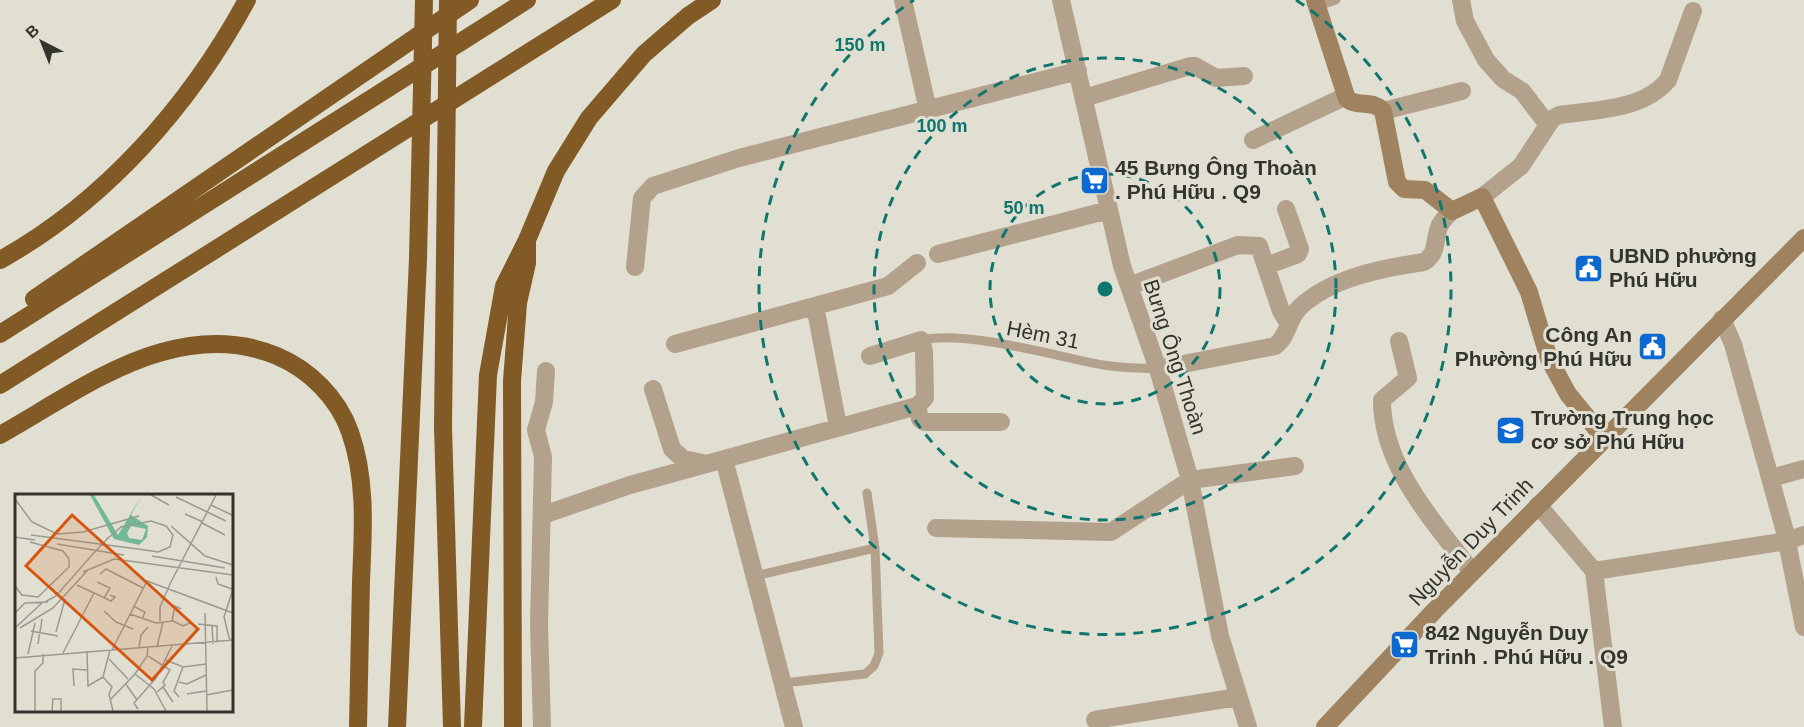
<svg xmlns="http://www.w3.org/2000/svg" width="1804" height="727" viewBox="0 0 1804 727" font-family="Helvetica,sans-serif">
<rect width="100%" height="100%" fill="#e0dfd1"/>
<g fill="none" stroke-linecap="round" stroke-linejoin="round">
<path stroke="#b4a18b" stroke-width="9" d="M1317,6L1336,0
M921,340C967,330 1054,356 1103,365C1121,368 1140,368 1158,369
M755,576L875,548L867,493
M783,683L865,674L874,666L879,653L875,548"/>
<path stroke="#b4a18b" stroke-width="18" d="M903,0L928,110
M1061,0L1122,266L1158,369L1190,480L1220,636L1248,727
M1461,0L1465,21L1486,60L1503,79L1522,91L1548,125
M1084,98L1190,66H1195L1216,78L1244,76
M1383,111L1462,91
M1253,140L1346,96
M1482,197L1521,166L1552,119L1559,115C1595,110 1644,110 1668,80L1693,11
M938,254L1109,210
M1266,266L1298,254L1300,249L1286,209
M635,267L642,198L653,186L739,158L1078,71
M1129,286L1238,245L1259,246L1281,311L1289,324
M815,306L888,286L917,263
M1722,319L1733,344L1785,532L1804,627
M1399,341L1408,378L1382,400C1382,467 1434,521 1472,572
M675,344L815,306L838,426
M1158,369L1275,346C1288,337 1288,319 1299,308C1330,278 1382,268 1424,262C1438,253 1434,241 1439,227C1441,221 1447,216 1452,211
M653,389L672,449L683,459L703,463
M917,406L920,419L925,422H1001
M724,459L794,727
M1771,478L1804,469
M1538,505L1594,571L1613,727
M543,515L630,485L917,406L925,398L924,351L921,340L870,356
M936,528L1111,532L1190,480L1295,466
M1594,571L1787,541L1804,535
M1095,720L1238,697
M542,727L539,625L543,457L536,430L544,402L546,371"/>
<path stroke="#9f8361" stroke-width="18" d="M1315,0L1347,99C1359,108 1372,99 1383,111L1397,182L1404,189L1425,190L1452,211L1482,197L1529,292L1549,359L1568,394L1604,438
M1325,727L1435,610L1804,238"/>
<path stroke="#815a25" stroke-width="18" d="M448,0L443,427L452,727
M0,260C105,202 190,105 247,0
M0,435C50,407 107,367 162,352C201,341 239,340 277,356C310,370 338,398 350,432C367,480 363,532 361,581C360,630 359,678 358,727
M397,727L418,259L424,0
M473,727L488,375L504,286L527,240L556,171L589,118L644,54L688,16L712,0
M513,727L512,381L518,303L527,263V240"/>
<path stroke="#815a25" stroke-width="18" d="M34,299L470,0
M0,334L527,0
M0,385L612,0"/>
</g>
<g fill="none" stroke="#0f766e" stroke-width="3" stroke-dasharray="10 8">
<circle cx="1105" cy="289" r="115"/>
<circle cx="1105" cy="289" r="231"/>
<path d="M1296 0A346 346 0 1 1 914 0"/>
</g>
<defs>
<symbol id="supermarket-square" viewBox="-11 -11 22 22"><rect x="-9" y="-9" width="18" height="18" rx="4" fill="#0c69d2" stroke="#e0dfd1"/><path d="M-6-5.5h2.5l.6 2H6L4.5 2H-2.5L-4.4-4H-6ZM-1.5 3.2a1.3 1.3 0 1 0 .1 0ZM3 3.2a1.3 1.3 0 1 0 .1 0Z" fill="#fff"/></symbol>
<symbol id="civic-square" viewBox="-11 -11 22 22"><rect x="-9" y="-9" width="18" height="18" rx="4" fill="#0c69d2" stroke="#e0dfd1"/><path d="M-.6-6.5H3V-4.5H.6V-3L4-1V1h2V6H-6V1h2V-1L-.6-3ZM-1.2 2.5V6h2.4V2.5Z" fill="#fff"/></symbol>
<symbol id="school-square" viewBox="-11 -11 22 22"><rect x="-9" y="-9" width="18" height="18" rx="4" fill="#0c69d2" stroke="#e0dfd1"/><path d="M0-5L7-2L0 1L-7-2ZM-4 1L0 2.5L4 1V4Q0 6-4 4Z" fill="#fff"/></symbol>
</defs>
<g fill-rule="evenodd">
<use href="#supermarket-square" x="1078" y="164" width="33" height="33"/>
<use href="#civic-square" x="1572" y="252" width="33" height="33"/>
<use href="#civic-square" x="1636" y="330" width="33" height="33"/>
<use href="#school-square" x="1494" y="414" width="33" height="33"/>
<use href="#supermarket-square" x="1388" y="628" width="33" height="33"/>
</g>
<g text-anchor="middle" stroke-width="6" stroke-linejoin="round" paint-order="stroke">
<g font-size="21" font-weight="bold" fill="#34332e" stroke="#e0dfd1" text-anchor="start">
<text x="1115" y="175">45 Bưng Ông Thoàn<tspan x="1115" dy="24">. Phú Hữu . Q9</tspan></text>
<text x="1609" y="263">UBND phường<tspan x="1609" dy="24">Phú Hữu</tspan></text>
<text x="1632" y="342" text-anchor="end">Công An<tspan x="1632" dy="24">Phường Phú Hữu</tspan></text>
<text x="1531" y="425">Trường Trung học<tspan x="1531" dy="24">cơ sở Phú Hữu</tspan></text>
<text x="1425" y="640">842 Nguyễn Duy<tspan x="1425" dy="24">Trinh . Phú Hữu . Q9</tspan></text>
</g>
<g font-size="21" fill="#34332e" stroke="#e0dfd1">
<text transform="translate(1043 335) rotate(11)" y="7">Hèm 31</text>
<text transform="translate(1175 357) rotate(72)" y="7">Bưng Ông Thoàn</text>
<text transform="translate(1471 542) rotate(-46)" y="7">Nguyễn Duy Trinh</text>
</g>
</g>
<g transform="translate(15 494)">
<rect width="218" height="218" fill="#e0dfd1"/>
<path d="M75,1H79L103,41L127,1L116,21L133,32L132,43L124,51L99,45ZM116,32L131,35L127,46L114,44L112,39Z" fill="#71b898" fill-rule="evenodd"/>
<path fill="none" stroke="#9b9a90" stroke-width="1.5" d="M136,1L154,11M161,3L211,27M0,5L17,28L42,40L68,38L124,22M196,11L217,21M170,20L188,28M187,29L210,41M156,32L190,62L218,71M16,41L54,46L123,55L137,57L143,58L155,53L158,41L151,32L136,27L106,33L97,41L94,43L77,61L41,102L30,108M0,43L20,46M42,50L109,61M137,62L210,74M68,78L99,65L218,81M85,80L91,75L128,94M201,83L203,90L217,95M82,88L95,94L89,104M62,91L96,107L100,103L95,101M0,92L7,101L23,103L54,73V65L48,57L15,48M118,112L130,118L127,125M89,117L101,128L118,135M0,119L10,109L33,108M190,119L192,217M115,120L141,129L158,127L168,132L175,129M145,127V113L155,90L201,1M157,127L160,112L166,115M183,130L202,132V149M197,132L198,150M0,134L28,108M5,134L38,114L72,77M16,137L43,142M41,138L50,105M215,147L209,123L218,95M23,150L27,125M142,153L148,128M124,154L126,141L133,133M95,156L88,183L97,193L94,200L98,217M97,156L132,87L218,119M72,157L73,192L88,183M48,159L79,99M13,160L20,129M133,162L155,176L148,188L150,191L142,198M0,164L218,146M94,165L113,185M151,166L168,173L191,170M120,180L139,195L151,217M164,188L172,190L191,181M110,189L122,206M59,192L58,175L72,176M148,193L158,208M172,200L191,197M191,201L218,196M164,203L159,197L168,173M95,206L120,180L132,162L133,153M123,215L119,209L141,184L157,152M20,217V177L28,169V160M37,217L38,205H46V217"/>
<path fill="#d6550f" fill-opacity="0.15" stroke="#d6550f" stroke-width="3" d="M57,21L183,135L137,186L11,72Z"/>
<rect width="218" height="218" fill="none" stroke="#34332e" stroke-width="3"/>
</g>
<circle cx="1105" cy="289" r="9" fill="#0f766e" stroke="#e0dfd1" stroke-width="3"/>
<g font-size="18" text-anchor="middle" font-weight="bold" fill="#0f766e" stroke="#e0dfd1" stroke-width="6" stroke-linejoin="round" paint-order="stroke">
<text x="860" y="51">150 m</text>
<text x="942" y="132">100 m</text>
<text x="1024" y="214">50 m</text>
</g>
<g transform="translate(42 42) rotate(318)" stroke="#e0dfd1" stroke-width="4.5" paint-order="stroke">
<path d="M0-4.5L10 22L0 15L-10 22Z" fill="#34332e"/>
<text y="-9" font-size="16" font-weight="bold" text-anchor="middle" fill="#34332e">B</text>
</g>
</svg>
